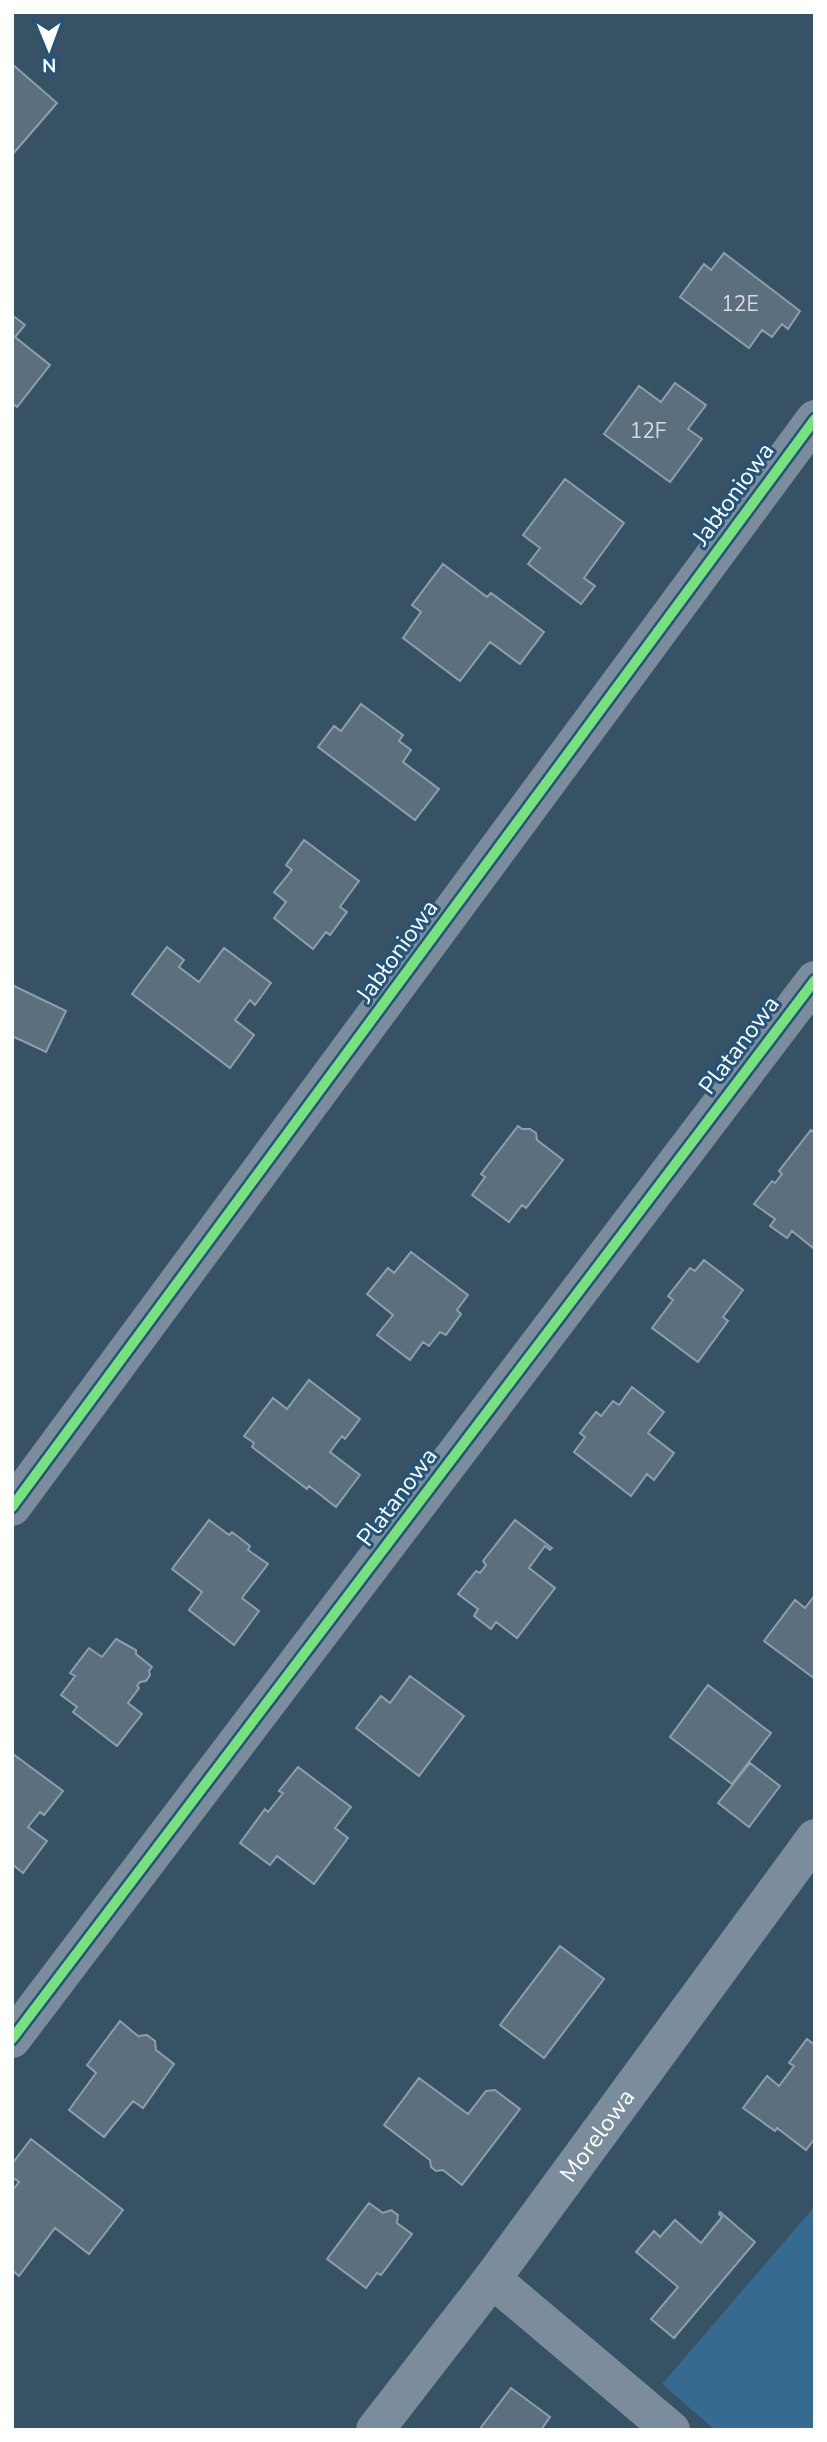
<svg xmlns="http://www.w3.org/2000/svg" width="827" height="2442" viewBox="0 0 827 2442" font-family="'Nunito Sans',sans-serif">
<rect width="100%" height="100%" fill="#375165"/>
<path fill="#366a90" d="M815,2206V2430H715L662,2384Z"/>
<path fill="#5b6f7f" stroke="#8e9fac" stroke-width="2" d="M12,64L57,103L12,155Z
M724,253L800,311L788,329L782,324L772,337L762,330L749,348L680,297L704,264L711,270Z
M12,315L25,325L15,337L50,365L17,407L12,403Z
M675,383L706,405L688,429L702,439L670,482L604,434L639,386L661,402Z
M565,479L624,523L584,578L595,586L581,604L528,564L540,548L523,535Z
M443,564L487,597L491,593L544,632L520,664L490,642L460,681L403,638L421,612L412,605Z
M361,704L403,735L399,741L411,750L403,762L439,789L415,820L318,747L334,726L341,731Z
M304,840L359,881L340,907L347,912L330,935L326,932L313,949L274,918L286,902L274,892L292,870L286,865Z
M167,947L184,960L179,967L199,982L224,948L271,983L255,1005L250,1000L235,1020L254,1035L230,1068L132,994Z
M12,985L66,1011L46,1052L12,1036Z
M518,1126L522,1129H530L536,1133L537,1140L563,1160L526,1208L522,1205L509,1222L472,1195L485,1177L481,1174Z
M811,1130L815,1133V1245L813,1248L792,1231L787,1238L770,1226L775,1219L754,1204L772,1181L775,1183L782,1174L779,1171Z
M411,1252L468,1295L457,1310L461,1314L446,1335L440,1332L429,1346L423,1342L410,1360L377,1335L393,1315L367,1294L388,1268L394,1273Z
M704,1260L743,1290L723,1317L728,1321L698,1362L652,1328L673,1300L668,1296L690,1268L695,1271Z
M309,1380L360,1419L345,1439L342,1436L330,1452L360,1475L336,1507L309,1486L307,1489L252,1447L254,1443L244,1436L273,1398L287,1409Z
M632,1387L664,1412L648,1433L674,1453L654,1480L647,1474L631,1496L574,1452L585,1437L580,1433L596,1412L601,1416L613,1401L619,1405Z
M209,1520L229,1535L232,1532L250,1546L248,1550L268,1564L242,1598L259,1611L234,1645L189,1610L202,1592L172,1569Z
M515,1520L552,1548L550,1550L545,1546L529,1568L555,1588L517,1638L496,1622L491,1629L474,1616L478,1609L458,1594L476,1571L480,1573L486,1565L483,1561Z
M815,1595V1679L764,1641L795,1600L805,1608Z
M116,1639L136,1650V1654L152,1667L149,1671L150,1675L146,1681L140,1682L137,1686L139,1688L128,1703L142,1714L117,1746L73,1712L77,1707L61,1695L75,1676L70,1673L89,1648L102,1657Z
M410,1676L464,1716L419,1776L356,1728L381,1696L390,1703Z
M708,1685L771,1733L732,1784L670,1737Z
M13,1754L63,1791L44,1815L40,1812L28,1827L47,1841L23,1873L12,1864Z
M750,1763L780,1786L749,1827L718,1803Z
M298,1767L351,1807L335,1828L348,1838L314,1884L277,1856L270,1865L240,1843L265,1809L268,1812L283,1793L279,1791Z
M560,1946L604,1979L544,2058L500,2025Z
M120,2021L138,2036L147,2035L155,2041L156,2050L174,2064L143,2108L133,2101L104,2137L69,2110L96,2073L87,2065Z
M807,2039L815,2045V2138L806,2150L777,2128L775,2131L743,2108L767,2076L779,2086L794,2066L789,2063Z
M419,2078L468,2114L486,2091L495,2090L520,2109L462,2185L443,2170L436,2171L431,2167L430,2160L384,2125Z
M31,2139L123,2210L89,2254L55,2228L19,2276L12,2270V2191L19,2182L12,2177V2164Z
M369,2203L383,2213L391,2210L398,2215L397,2223L412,2234L381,2275L377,2273L366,2288L327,2259Z
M720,2212L755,2242L674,2338L651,2319L678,2287L636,2252L654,2231L660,2237L675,2220L701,2243L722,2217L719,2214Z
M511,2388L550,2417L541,2430H479Z"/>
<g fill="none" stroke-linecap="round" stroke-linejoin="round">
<g stroke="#7b8d9c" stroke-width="38">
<path d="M12,1507L815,419"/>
<path d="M12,2039L815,980"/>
<path d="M492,2279L671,2430"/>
<path id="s1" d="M375,2430L492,2279L815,1838"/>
</g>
<defs>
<path id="cycleway" d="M12,1507L815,419
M12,2039L815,980"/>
</defs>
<use href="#cycleway" stroke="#235479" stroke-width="15"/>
<use href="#cycleway" stroke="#77e17e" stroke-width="10"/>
</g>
<g text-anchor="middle" stroke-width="6" stroke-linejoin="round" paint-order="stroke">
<g font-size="21" fill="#d6dbdf">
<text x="740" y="311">12E</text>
<text x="648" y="438">12F</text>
</g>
<g font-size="24" fill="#fff" stroke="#235479">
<text transform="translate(733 494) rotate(-54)" y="8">Jabłoniowa</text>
<text transform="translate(397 951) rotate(-54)" y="8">Jabłoniowa</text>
<text transform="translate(739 1045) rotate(-53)" y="8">Platanowa</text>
<text transform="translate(397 1497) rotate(-53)" y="8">Platanowa</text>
<text dy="8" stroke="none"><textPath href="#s1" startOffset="369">Morelowa</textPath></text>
</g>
</g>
<rect width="827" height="2442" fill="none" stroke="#ffffff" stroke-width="28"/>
<g transform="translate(49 49) rotate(179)" stroke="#235479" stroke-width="5" paint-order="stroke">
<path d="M0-5L12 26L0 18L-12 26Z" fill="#ffffff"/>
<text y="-10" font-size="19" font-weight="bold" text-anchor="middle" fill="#ffffff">N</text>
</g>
</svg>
